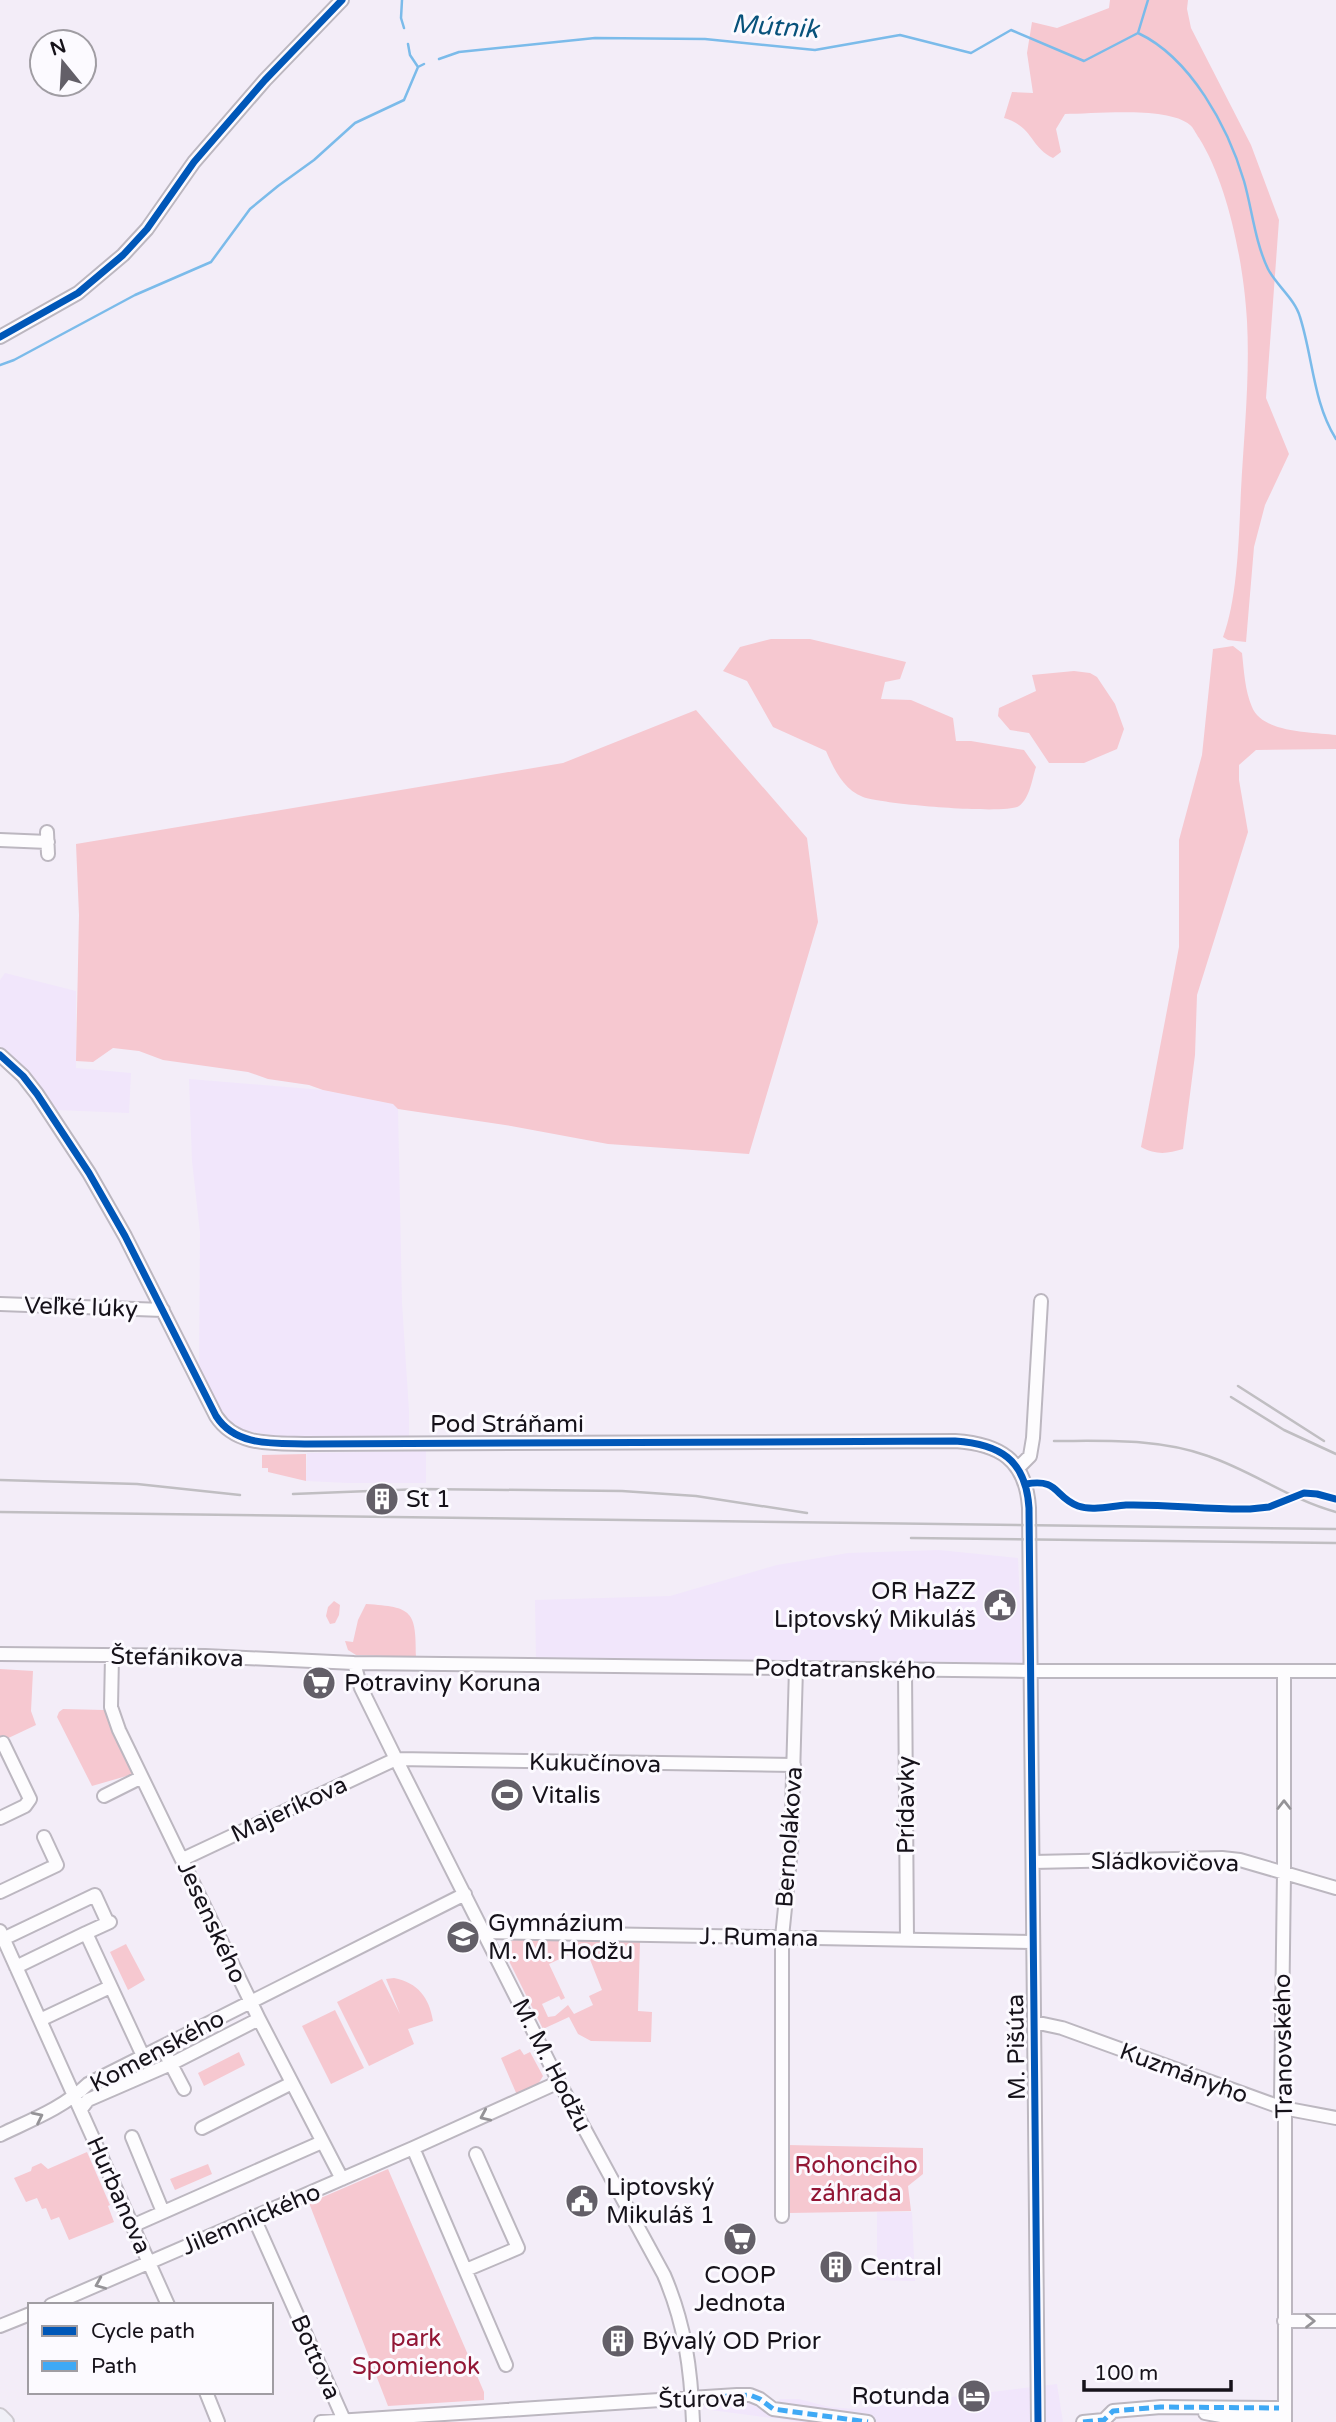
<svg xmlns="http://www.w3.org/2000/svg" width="1336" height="2422" viewBox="0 0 1336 2422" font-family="'Varela Round',sans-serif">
<rect width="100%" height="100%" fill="#f3edf8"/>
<path fill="#f1e6fb" d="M5,973L76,991V1068L131,1073L129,1113L56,1110L21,1064L0,1046V980Z
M189,1079L323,1090L394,1104L398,1109L402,1303L409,1411V1440L280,1437L234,1428L219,1411L199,1371L200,1233L192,1161Z
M426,1451V1483H348L306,1481L307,1453Z
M939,1550L1018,1558L1023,1667L536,1660L535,1600L670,1596L777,1565L848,1553Z
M877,2212H912L915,2281L877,2280Z
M1057,2384L1063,2422H802L703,2409L705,2392L775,2405L780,2399H799L829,2407L854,2409Z"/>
<path fill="#f6c8d0" d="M1110,0H1188L1187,9L1191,28L1251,145L1279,220L1266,398L1289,454L1265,505L1254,547L1246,642L1228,640L1223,637C1238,598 1239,533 1241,490C1244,434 1250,377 1247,321C1244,265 1228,184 1199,138C1196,134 1193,127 1190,125C1168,106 1094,114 1065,114L1056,129L1061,152L1053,158C1030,147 1033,126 1004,118L1012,92L1033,93L1027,53L1032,22L1057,28L1109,8Z
M771,639H810L906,662L900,679L885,682L881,699L911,700L953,718L956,741H971L1024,750L1036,767C1032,779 1030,798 1019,806C1007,815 881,804 863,797C843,789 834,769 826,751L773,727L747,681L723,671L740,647Z
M1233,646L1242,653C1244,671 1245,691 1252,707C1262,733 1312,732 1336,735V749L1256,750L1239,765V780L1248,832L1197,995L1195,1055L1183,1149C1167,1154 1156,1155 1141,1147L1179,947V840L1202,755L1213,649Z
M1074,671L1090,673L1097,677L1115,704L1124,729L1117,749L1084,763H1049L1029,733L1010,730L998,716L999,708L1036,691L1032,675Z
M696,710L807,838L818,922L749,1154L608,1144L511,1126L398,1109L393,1104L323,1090L309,1085L268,1079L248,1072L163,1060L139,1051L113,1048L93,1062L76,1061L79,915L76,844L563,763Z
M306,1454V1481L268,1472V1468H262V1455Z
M334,1601L340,1605L339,1615L335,1623L330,1624L326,1616L328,1607Z
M366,1604C413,1607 416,1611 416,1657L356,1655L348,1650L345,1641L353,1642L358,1620Z
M0,1669L33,1671L31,1711L36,1725L0,1742Z
M63,1709L104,1710L109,1713L134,1772L130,1775L92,1786L57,1717L59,1712Z
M515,1939L564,1940L566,1944L564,1945L568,1955L549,1964L565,1998L561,2000L559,1996L542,2004L548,2017L555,2016L568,2005L574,2014L593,2005L589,1996L602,1990L587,1952L579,1951L576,1941L640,1942L638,2011L652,2012L651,2042L591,2041L578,2034L569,2017L543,2029L506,1955V1945Z
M126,1944L145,1980L128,1990L110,1952Z
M394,1978C418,1983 429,1997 433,2021L408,2029L414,2044L369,2066L337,2002L382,1979L400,2014L386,1979Z
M335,2010L364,2068L331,2084L302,2026Z
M520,2049L524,2055L530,2052L543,2076L537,2086L517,2095L501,2058Z
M239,2052L245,2065L204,2086L198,2073Z
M788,2145L923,2148V2174L908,2186L911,2211L789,2213Z
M87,2152L110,2205L108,2206L114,2222L69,2240L59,2217L51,2220L46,2208L42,2209L37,2198L26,2202L14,2178L31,2171L32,2167L41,2163L48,2169Z
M208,2164L212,2174L175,2190L170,2179Z
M388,2169L484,2392V2400L388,2406L309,2203Z"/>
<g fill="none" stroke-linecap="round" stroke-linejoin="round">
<path stroke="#7bbbea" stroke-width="2.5" d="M402,0L401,18L404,28
M1138,33C1191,58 1228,127 1244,181C1252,209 1255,242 1268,269C1276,285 1295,299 1300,317C1313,358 1313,402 1336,439
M408,44L410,55L418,67
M439,59L459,52L595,38L705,39L815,50L900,35L971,53L1011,30L1084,61L1138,33L1148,0
M0,365L14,360L135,295L211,262L250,209L278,186L314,160L355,123L404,100L418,67L424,64"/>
<defs>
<path id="minor" d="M0,337L78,293L123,255L147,229L194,162L265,80L342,0
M47,832L48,854
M0,840L48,842
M0,1055L23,1076L37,1094L89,1173L125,1236L216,1416C236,1447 274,1443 307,1444L955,1441C999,1444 1026,1459 1029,1508L1038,2422
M0,1304L163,1310
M1018,1468L1030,1456L1033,1438L1041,1301
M0,1654L205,1656L354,1663L1031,1671H1336
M112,1656L111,1707L119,1730L259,2019L342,2179
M354,1663L361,1688L396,1759L559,2082L664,2275C685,2324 691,2369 693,2422
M905,1670L907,1939
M1284,1671V1873L1281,2100L1285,2117V2422
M0,1744L3,1743L30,1799L25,1806L0,1818
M104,1796L140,1778
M183,1859L396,1759L794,1765
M1033,1862L1222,1858L1240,1860L1336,1888
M0,1892L57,1865L44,1837
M110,1922L86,1933L143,2056
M0,1931L168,2305
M484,1932L1033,1942
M3,1939L95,1895L106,1919
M16,1967L86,1933
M40,2020L110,1987
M1034,2022L1062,2028L1283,2108L1336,2118
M162,2047L184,2089
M81,2109L88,2100L171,2064L259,2019
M202,2128L292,2083
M0,2135C31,2120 63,2108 88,2084L465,1894
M132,2137L163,2212
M413,2148L506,2365
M782,2216V1937L791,1849L796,1668
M254,2218L344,2420
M132,2226L322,2142
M466,2270L518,2248L476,2154
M51,2305L413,2148L559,2082
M1284,2321H1336
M0,2326L30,2314
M206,2392L218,2422
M1205,2413L1237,2419H1285
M321,2422L737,2395H750L760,2399L773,2409L868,2422
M1083,2422L1104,2420L1113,2411L1161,2407L1279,2408"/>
<path id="major" d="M0,2416L6,2422"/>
</defs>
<use href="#minor" stroke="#bcb7c0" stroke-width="16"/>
<use href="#major" stroke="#ccc9cf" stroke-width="18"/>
<use href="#minor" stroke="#fdfcfe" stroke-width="12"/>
<use href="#major" stroke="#f0f0f7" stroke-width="14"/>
<path stroke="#c0bec2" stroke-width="2.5" d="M1238,1386L1324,1441
M1231,1397L1284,1430L1336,1454
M1054,1441C1106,1441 1159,1438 1208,1456C1252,1471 1291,1500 1336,1512
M0,1480L137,1484L240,1495
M293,1494L421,1489L622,1491L696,1496L807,1513
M0,1512L1336,1529
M911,1538L1336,1543"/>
<path stroke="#3fa9f5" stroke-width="5" stroke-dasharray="10 5" stroke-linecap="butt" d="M692,2398L750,2395L760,2399L773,2409L868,2422
M1083,2422L1104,2420L1113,2411L1161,2407L1279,2408"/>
<defs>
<path id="cycleway" d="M0,337L78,293L123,255L147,229L194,162L265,80L342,0
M0,1055L23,1076L37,1094L89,1173L125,1236L216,1416C236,1447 274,1443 307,1444L955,1441C999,1444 1026,1459 1029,1508L1038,2422
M1026,1484C1059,1478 1054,1497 1078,1506C1092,1511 1111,1506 1126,1505C1168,1504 1209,1510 1250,1509L1269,1507L1304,1493L1317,1494L1336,1499"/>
</defs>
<use href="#cycleway" stroke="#fcfaff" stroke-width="11"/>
<use href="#cycleway" stroke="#0057b8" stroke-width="7"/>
</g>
<defs><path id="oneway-chevron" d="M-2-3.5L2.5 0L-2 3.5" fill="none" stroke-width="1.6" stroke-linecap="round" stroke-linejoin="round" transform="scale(1.75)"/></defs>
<g stroke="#959397">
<use href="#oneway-chevron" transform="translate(1284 1805) rotate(-90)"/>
<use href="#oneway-chevron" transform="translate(485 2116) rotate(156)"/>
<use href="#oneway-chevron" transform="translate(38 2117) rotate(-26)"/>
<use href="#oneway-chevron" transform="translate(100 2284) rotate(157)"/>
<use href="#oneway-chevron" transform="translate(1310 2321)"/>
</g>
<defs>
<symbol id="building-disc" viewBox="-11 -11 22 22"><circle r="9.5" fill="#635f68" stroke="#fcfaff"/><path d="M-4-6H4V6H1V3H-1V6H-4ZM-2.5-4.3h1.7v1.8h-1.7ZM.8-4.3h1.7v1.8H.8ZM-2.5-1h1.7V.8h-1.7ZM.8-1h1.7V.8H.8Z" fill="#fff"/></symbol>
<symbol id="civic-disc" viewBox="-11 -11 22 22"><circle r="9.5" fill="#635f68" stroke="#fcfaff"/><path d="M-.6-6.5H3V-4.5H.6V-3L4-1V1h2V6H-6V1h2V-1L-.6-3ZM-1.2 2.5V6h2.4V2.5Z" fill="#fff"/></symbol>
<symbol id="supermarket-disc" viewBox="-11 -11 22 22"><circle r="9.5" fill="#635f68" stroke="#fcfaff"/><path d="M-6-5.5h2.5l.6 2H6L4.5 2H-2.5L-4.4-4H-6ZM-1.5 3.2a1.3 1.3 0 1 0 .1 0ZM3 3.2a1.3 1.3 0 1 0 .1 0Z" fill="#fff"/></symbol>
<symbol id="stadium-disc" viewBox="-11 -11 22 22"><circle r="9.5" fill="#635f68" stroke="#fcfaff"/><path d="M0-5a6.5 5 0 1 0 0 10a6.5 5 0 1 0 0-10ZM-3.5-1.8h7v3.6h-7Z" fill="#fff"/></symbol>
<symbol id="school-disc" viewBox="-11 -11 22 22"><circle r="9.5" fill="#635f68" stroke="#fcfaff"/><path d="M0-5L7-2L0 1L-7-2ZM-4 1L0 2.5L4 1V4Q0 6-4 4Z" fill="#fff"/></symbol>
<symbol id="hotel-disc" viewBox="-11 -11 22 22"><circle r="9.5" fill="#635f68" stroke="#fcfaff"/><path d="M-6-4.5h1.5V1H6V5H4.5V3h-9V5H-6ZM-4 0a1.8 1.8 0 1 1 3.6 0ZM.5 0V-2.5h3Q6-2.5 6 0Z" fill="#fff"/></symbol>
</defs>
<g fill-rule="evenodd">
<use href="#building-disc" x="363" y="1480" width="38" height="38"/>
<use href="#civic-disc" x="981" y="1586" width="38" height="38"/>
<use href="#supermarket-disc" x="300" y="1664" width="38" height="38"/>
<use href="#stadium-disc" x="488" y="1776" width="38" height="38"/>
<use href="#school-disc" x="444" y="1918" width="38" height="38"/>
<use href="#civic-disc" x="563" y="2182" width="38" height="38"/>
<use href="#supermarket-disc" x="721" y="2220" width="38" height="38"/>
<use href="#building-disc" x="817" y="2248" width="38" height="38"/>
<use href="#building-disc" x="599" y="2322" width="38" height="38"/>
<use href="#hotel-disc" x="955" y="2377" width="38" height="38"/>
</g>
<g text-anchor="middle" stroke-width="6" stroke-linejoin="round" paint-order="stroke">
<g font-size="24" fill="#16121a" stroke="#fcfaff">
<text transform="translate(81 1307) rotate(2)" y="8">Veľké lúky</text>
<text x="507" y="1432">Pod Stráňami</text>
<text transform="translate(177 1657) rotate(1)" y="8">Štefánikova</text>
<text transform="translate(845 1669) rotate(1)" y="8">Podtatranského</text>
<text transform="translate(595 1763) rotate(1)" y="8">Kukučínova</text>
<text transform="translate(906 1805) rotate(-90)" y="8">Prídavky</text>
<text transform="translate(289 1809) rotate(-25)" y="8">Majeríkova</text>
<text transform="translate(789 1837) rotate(-86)" y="8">Bernolákova</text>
<text transform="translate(1165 1862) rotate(1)" y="8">Sládkovičova</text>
<text transform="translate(212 1922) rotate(65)" y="8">Jesenského</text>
<text transform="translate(759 1937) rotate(1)" y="8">J. Rumana</text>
<text transform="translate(1283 2046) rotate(-91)" y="8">Tranovského</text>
<text transform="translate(1016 2047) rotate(-91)" y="8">M. Pišúta</text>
<text transform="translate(157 2051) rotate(-28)" y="8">Komenského</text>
<text transform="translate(552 2065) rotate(63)" y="8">M. M. Hodžu</text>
<text transform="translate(1184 2073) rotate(20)" y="8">Kuzmányho</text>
<text transform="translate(119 2195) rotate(66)" y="8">Hurbanova</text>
<text transform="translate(251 2219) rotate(-23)" y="8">Jilemnického</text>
<text transform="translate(316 2357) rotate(66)" y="8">Bottova</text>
<text transform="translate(702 2399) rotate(-1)" y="8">Štúrova</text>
</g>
<g font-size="24" fill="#16121a" stroke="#fcfaff" text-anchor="start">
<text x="406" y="1507">St 1</text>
<text x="976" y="1599" text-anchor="end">OR HaZZ<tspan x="976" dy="28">Liptovský Mikuláš</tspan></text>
<text x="344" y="1691">Potraviny Koruna</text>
<text x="532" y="1803">Vitalis</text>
<text x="488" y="1931">Gymnázium<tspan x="488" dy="28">M. M. Hodžu</tspan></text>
<text x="606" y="2195">Liptovský<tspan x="606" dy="28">Mikuláš 1</tspan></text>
<text x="860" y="2275">Central</text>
<text x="740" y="2283" text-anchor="middle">COOP<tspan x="740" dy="28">Jednota</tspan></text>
<text x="642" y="2349">Bývalý OD Prior</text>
<text x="950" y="2404" text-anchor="end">Rotunda</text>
</g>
<g font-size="24" fill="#921635" stroke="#fcfaff">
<text x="856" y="2173">Rohonciho<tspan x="856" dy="28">záhrada</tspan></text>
<text x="416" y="2346">park<tspan x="416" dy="28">Spomienok</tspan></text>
</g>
<g font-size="26" font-style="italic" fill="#08527b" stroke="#fcfaff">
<text transform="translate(775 26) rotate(4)" y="9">Mútnik</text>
</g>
</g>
<rect x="28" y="2303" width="245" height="91" fill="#fcfaff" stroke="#a09da3" stroke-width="2"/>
<rect x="42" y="2326" width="35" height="10" fill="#0057b8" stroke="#a09da3" stroke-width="2"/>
<text x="91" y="2338" font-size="21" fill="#16121a">Cycle path</text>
<rect x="42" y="2361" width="35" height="10" fill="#3fa9f5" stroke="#a09da3" stroke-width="2"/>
<text x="91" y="2373" font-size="21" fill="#16121a">Path</text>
<g transform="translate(63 63) rotate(342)"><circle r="33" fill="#fcfaff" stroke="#a09da3" stroke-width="2"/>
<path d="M0-5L12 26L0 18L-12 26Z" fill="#635f68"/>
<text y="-10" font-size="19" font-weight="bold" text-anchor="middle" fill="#16121a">N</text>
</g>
<path d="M1084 2380v10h147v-10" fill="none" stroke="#16121a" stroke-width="3.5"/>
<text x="1094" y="2380" font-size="21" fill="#16121a" stroke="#fcfaff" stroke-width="5" paint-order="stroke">100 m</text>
</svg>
